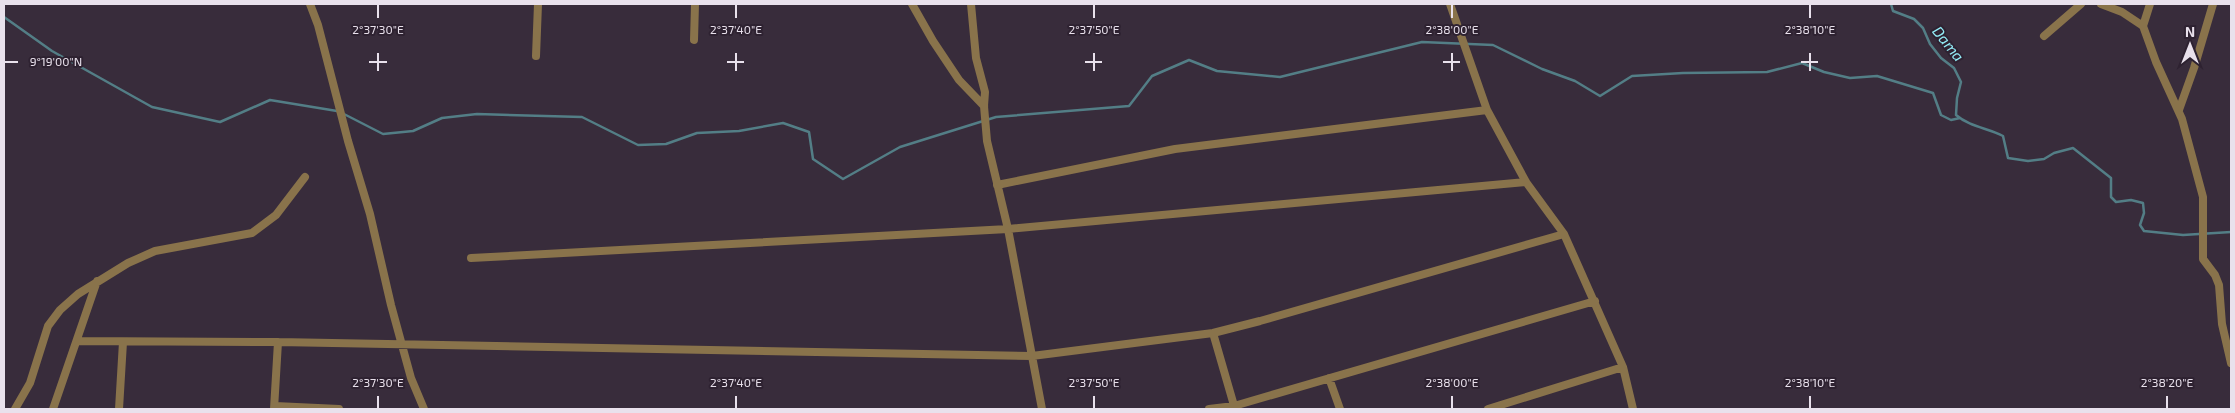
<svg xmlns="http://www.w3.org/2000/svg" width="2235" height="413" viewBox="0 0 2235 413" font-family="'Exo 2',sans-serif">
<rect width="100%" height="100%" fill="#382c3b"/>
<g fill="none" stroke-linecap="round" stroke-linejoin="round">
<path stroke="#537e86" stroke-width="2.5" d="M1891,4L1893,11L1914,19L1923,28L1930,44L1941,58L1954,68L1961,82L1957,98L1956,115C1970,127 1988,128 2003,136L2008,158L2028,161L2044,159L2054,153L2073,148L2111,178V197L2116,202L2131,200L2143,203L2144,213L2140,225L2144,231L2183,235L2231,232
M4,17L52,51L152,107L220,122L270,100L337,111
M342,113L383,134L413,131L442,118L477,114L582,117L638,145L666,144L697,133L739,131L783,123L809,132L813,159L843,179L900,147L996,117L1129,106L1152,76L1189,60L1217,71L1280,77L1422,42L1493,45L1542,69L1575,81L1600,96L1632,76L1683,73L1767,72L1802,63L1824,72L1850,78L1877,76L1933,93L1941,115L1951,120L1960,118"/>
<path stroke="#89734b" stroke-width="8" d="M310,4L318,25L348,141L370,214L391,305L411,378L424,409
M912,4L933,41L959,80L984,106
M971,4L976,58L985,92L984,106L987,141L1008,229L1042,409
M1450,4L1487,110L1526,182L1564,234L1623,367L1633,409
M2101,4L2122,12L2143,26L2156,62L2182,119L2203,197V259L2215,275L2219,285L2222,324L2231,363
M2143,26L2150,4
M2044,36L2081,4
M694,40L695,4
M536,56L538,4
M2179,110L2194,68L2213,4
M997,185L1175,149L1487,110
M471,258L1008,229L1526,182
M1213,333L1235,409
M77,341L278,342L1032,356L1213,333L1260,321L1564,234
M1329,378L1340,409
M275,406L339,409
M15,409L30,383L48,326L60,310L78,294L128,263L155,251L252,233L276,215L305,177
M53,409L97,281
M119,409L123,342
M274,409L278,342
M1209,409L1234,406L1595,301
M1488,409L1623,367"/>
</g>
<path fill="none" stroke="#e9e1ec" stroke-width="2" d="M378,5V18M736,5V18M1094,5V18M1452,5V18M1810,5V18M378,53V71M736,53V71M1094,53V71M1452,53V71M1810,53V71M5,62H18M369,62H387M727,62H744M1085,62H1102M1443,62H1460M1801,62H1818M378,396V408M736,396V408M1094,396V408M1452,396V408M1810,396V408M2167,396V408"/>
<g text-anchor="middle" stroke-width="4" stroke-linejoin="round" paint-order="stroke">
<g font-size="15" font-style="italic" fill="#94eef8" stroke="#2e2231">
<text transform="translate(1948 44) rotate(51)" y="5">Dama</text>
</g>
</g>
<g font-size="12" text-anchor="middle" fill="#e9e1ec" stroke="#2e2231" stroke-width="4" stroke-linejoin="round" paint-order="stroke">
<text x="378" y="34">2°37'30"E</text>
<text x="736" y="34">2°37'40"E</text>
<text x="1094" y="34">2°37'50"E</text>
<text x="1452" y="34">2°38'00"E</text>
<text x="1810" y="34">2°38'10"E</text>
<text x="56" y="66">9°19'00"N</text>
<text x="378" y="387">2°37'30"E</text>
<text x="736" y="387">2°37'40"E</text>
<text x="1094" y="387">2°37'50"E</text>
<text x="1452" y="387">2°38'00"E</text>
<text x="1810" y="387">2°38'10"E</text>
<text x="2167" y="387">2°38'20"E</text>
</g>
<rect width="2235" height="413" fill="none" stroke="#e9e1ec" stroke-width="10"/>
<g transform="translate(2190 45)" stroke="#2e2231" stroke-width="4" paint-order="stroke">
<path d="M0-4L9 19L0 12L-9 19Z" fill="#e9e1ec"/>
<text y="-8" font-size="14" font-weight="bold" text-anchor="middle" fill="#e9e1ec">N</text>
</g>
</svg>
